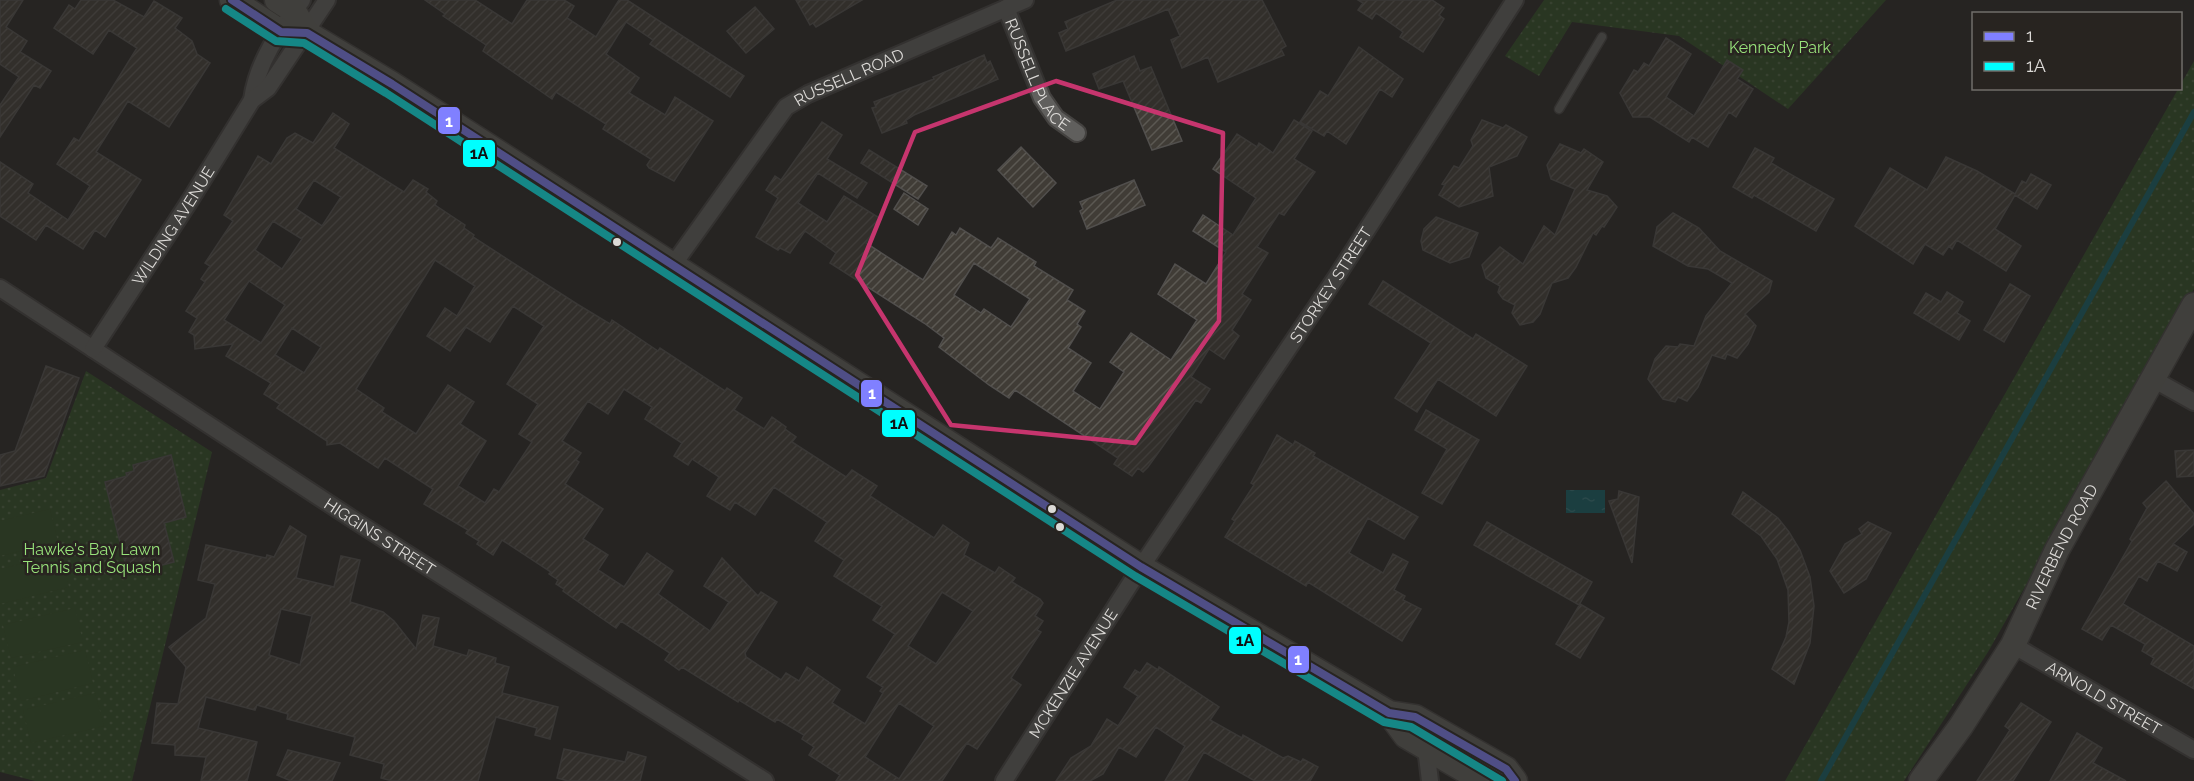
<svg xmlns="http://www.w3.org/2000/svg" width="2194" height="781" viewBox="0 0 2194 781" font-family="Raleway,sans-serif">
<defs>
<pattern id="park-dots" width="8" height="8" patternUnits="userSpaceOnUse" patternTransform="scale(1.5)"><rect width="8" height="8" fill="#2e4c22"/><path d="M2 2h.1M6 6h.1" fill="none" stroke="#4c6541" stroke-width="1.8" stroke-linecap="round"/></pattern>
<pattern id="water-ripples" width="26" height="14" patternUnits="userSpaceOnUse" patternTransform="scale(1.5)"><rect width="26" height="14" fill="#0e5e65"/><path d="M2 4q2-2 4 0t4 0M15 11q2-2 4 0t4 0" fill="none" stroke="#30747a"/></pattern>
<pattern id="building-hatch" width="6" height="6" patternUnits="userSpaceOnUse" patternTransform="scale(1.5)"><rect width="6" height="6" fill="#403c36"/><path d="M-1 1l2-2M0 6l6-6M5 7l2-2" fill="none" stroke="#5b5852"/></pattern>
</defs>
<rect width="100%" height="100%" fill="#262422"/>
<path fill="url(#park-dots)" d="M1544,0H1886L1788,109L1679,36L1572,22L1539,76L1505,56Z
M2194,61V289L1988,652L1904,781H1785Z
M86,371L212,452L132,781H35L0,772V490L46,478Z"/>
<path fill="#2e4c22" d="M50,509L58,542L0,556V521Z
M62,554L69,587L0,604V569Z
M75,608L83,642L11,658L3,625Z
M85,650L93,683L21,701L13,667Z
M95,693L104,726L31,743L23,710Z"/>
<path fill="url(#water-ripples)" d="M1566,490H1605V513H1566Z"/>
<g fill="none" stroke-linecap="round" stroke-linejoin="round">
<path stroke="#0e5e65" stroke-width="6" d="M1821,781L2194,112"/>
</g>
<path fill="url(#building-hatch)" stroke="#514f4d" stroke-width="1.5" fill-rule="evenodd" d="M0,0H23L6,27L27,41L20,52L51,71L40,88L34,85L0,137V105L19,77L0,64Z
M81,0H113L144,17L154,1L182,18L175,28L192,41L197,54L210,63L169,127L128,101L96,152L141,180L105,237L95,230L83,249L46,225L36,240L0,216V162L33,184L28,193L68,220L90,186L57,164L74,138L79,141L137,48L109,30L93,54L54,28L69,5L75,9Z
M425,0H475L512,24L527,0H564L574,6L567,18L596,37L619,0H627L744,76L730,97L650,44L653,40L626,22L606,54L639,78L629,93L665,115L675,97L713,121L674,181L649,168L647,165L651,159L603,129L606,124L556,92L552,99L483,51L486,45L443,16L445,14Z
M796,0H862L816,27L813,23L810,25Z
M1117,0H1262L1286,46L1281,49L1284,55L1218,82L1208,57L1182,68L1171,40L1180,36L1168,9L1066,51L1059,33L1068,29L1065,22Z
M1358,0H1432L1444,8L1439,15L1444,19L1423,52L1400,37L1403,32L1376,13L1372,19L1358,10L1363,3Z
M755,7L774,29L746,53L727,31Z
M1666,38L1691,54L1666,97L1694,116L1727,60L1743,70L1737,79L1753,89L1736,117L1729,112L1708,147L1692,137L1689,142L1650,117H1633L1620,93L1634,70L1638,72L1644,63L1649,66Z
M1359,47L1403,79L1392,97L1380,89L1346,144L1327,131L1324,136L1300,122L1320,91L1328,96Z
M984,55L987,63L990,61L998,79L914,115L906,120L907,123L882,133L872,108L876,107L874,102L934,79L933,77Z
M1134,56L1140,71L1151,67L1182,141L1152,150L1123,81L1099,89L1093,74Z
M333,113L349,124L334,148L404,192L413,180L428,189L426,192L437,201L435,205L465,225L464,228L474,235L473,237L577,304L610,324L612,320L658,351L660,348L725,391L727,388L742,398L734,410L764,429L772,417L786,427L785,429L796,437L792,442L846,477L852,470L877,486L870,496L934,538L943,525L969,543L964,555L995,573L999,567L1015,578L1012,582L1040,599L1043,603L1035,616L1043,621L1037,630L1041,632L1011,678L1021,685L977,749L967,743L942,781H836L840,775L809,755L814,747L802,739L804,735L777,719L775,722L739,700L738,702L682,667L679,670L665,660L670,653L621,621L616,628L597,615L563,591L564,589L556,584L558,580L549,574L551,572L502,540L493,555L477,544L479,541L466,533L468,530L424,504L433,489L385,458L378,468L340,443L327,445V441L277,408L280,404L264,394L271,383L226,356L233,344L195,349L194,335L189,332L197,318L186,311L205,282L201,279L210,266L205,263L233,221L224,215L258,156L271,164L287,138L295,133L313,143ZM314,180L341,197L322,226L296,209ZM273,221L302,239L282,269L255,250ZM435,260L475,286L457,316L445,308L427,336L450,351L466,327L490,342L513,306L544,326L507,384L538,404L519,434L532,442L499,492L494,489L485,503L458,486L486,441L460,424L474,402L448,385L416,434L382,412L384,408L356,389ZM249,281L285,305L261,343L224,320ZM292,328L321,347L304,373L275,355ZM624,389L652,407L645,419L682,443L674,456L688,465L692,459L719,477L707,496L730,510L735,502L755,515L774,487L827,522L815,541L844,560L834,576L882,606L873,620L895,634L867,677L883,687L880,691L883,693L865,724L832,703L840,690L807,667L799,681L786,673L781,680L746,657L745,653L777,602L761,592L758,596L722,558L704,586L729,602L710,631L658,594L673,571L647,553L624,587L598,570L608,555L583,539L603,509L565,484L579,462L576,460L581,453L562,441L588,401L608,414ZM942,592L973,611L936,664L908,646ZM899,703L934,726L899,779L865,757Z
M1294,120L1312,131L1294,159L1315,172L1284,215L1279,213L1257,247L1268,253L1242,294L1251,300L1232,330L1239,336L1224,359L1209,349L1191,377L1210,389L1201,403L1196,400L1148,467L1143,472L1138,468L1132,476L1114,464L1118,458L1015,390L1009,398L989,385L939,347L944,338L924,323L830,263L836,253L805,231L790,253L780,248L778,250L756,237L778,198L766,190L775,176L781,180L822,122L842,135L827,159L867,183L857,198L818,173L798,203L827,222L844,196L881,219L866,243L923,280L952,232L956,235L960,228L991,248L998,238L1036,262L1034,266L1073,290L1067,300L1085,311L1077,324L1081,327L1068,348L1091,363L1073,391L1100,409L1124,372L1110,362L1131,333L1171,360L1197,320L1158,294L1175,264L1206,284L1226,252L1193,231L1203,215L1233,235L1256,198L1213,169L1237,134L1257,147L1259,143L1273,153ZM974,263L1030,299L1011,327L984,309L981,313L954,295Z
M1482,120L1503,128L1506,125L1527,137L1517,156L1489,167L1493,196L1459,207L1439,195L1445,185L1442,184L1454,166L1459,168L1473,146L1471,140Z
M1560,144L1581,153L1584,149L1603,162L1587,190L1607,196L1617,207L1604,227L1602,226L1596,235L1593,233L1576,267L1568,278L1552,283L1540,314L1533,322L1520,325L1512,313L1515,305L1503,299L1498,292L1500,286L1486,278L1482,265L1500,247L1523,264L1544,226L1555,235L1575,189L1551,179L1547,165Z
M1021,147L1056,183L1033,207L998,170Z
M1755,148L1774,158L1771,163L1834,199L1816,231L1754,195L1752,198L1733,187Z
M869,150L927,186L918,199L861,163Z
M1946,157L1977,171L2015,194L2022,181L2026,183L2031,174L2051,185L2037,209L2015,195L1995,229L2021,246L2006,271L1957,240L1952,249L1949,246L1943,255L1925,244L1913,264L1855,226L1890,168L1927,190Z
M1134,180L1145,205L1087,229L1080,211L1083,209L1080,202Z
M904,193L928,209L918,225L894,209Z
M1673,213L1699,228L1720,251L1772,281L1769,292L1745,314L1756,326L1748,344L1737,358L1727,354L1725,359L1712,355L1698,387L1687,401L1678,397L1675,402L1663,399L1648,379L1655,359L1666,346L1678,347L1680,344L1694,346L1706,316L1732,283L1708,269L1688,266L1653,246L1657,227Z
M1436,217L1478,233L1469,257L1450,263L1423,250L1421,241L1424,229Z
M1383,281L1473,339L1476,334L1527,366L1496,416L1438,379L1417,412L1395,398L1431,343L1369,304Z
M2010,284L2030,296L2004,342L1984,330Z
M1947,292L1963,302L1957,313L1970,321L1959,340L1914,313L1926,293L1941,302Z
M46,366L79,378L44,476L0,486V455L15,451Z
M1426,410L1479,440L1442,504L1422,493L1447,449L1415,430Z
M1277,435L1293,445L1295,441L1315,453L1313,456L1418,517L1404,539L1368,518L1349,553L1383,573L1393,554L1408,562L1394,590L1405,596L1403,600L1421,609L1402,641L1308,582L1306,586L1225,537L1235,521L1232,519L1254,485L1251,483Z
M2194,450V476L2177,477L2175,451Z
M171,455L186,517L164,523L174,562L128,574L105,482L127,476L126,473L134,471L133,465Z
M2166,481L2194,514V524L2173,544L2187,552L2177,571L2158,561L2147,581L2139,576L2123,604L2194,646V689L2151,664L2154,658L2142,651L2145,644L2111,625L2102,640L2082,629L2132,541L2130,539L2147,508L2143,503Z
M1619,491L1639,497L1632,563L1609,501L1618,499Z
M1743,492L1778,518L1789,532L1800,550L1810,577L1814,606L1810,643L1794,684L1772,669L1786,637L1789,622L1788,590L1777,559L1761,536L1732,514Z
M1487,522L1592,582L1579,605L1474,545Z
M1868,522L1891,533L1866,579L1844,593L1830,571L1845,544L1862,534L1859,529Z
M290,526L306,536L296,578L334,587L341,556L360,560L350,602L383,612L394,621L416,649L423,615L439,618L433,646L467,656L469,650L496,658L495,663L509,667L502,693L558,707L550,739L535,735L537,728L496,717L478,781H392L381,778L384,764L350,755L355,737L287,719L288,714L257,705L255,710L206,697L198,728L257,742L247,781H201L206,757L175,755V745L152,743L157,703L178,704L186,667L169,647L206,618L215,584L198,580L206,545L266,558L267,555L274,557ZM281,609L312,616L300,665L269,655Z
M1580,604L1604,618L1580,658L1556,644Z
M1147,663L1158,670L1159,667L1219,707L1210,720L1242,738L1243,735L1283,758L1288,756L1301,762L1303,759L1318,767L1310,781H1255L1204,752L1187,781H1165L1185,746L1156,727L1136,757L1119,747L1103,774L1090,781H1056L1071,758L1091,746L1107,719L1118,726L1138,696L1124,687L1135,670L1140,673Z
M2021,703L2051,722L2013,781H1977L2010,730L2005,726Z
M2077,733L2102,748L2093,763L2126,781H2050Z
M564,749L625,762L628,752L646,757L640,781H568L557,778Z
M288,750L340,763L332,781H291L277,775Z"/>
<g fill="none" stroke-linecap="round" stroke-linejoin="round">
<defs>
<path id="service" d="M1559,109L1602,37"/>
<g id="minor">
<path id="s1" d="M1006,8L1042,98L1056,118L1077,133"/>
<path d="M252,100C257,62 280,30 302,0"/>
<path id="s2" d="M673,265L786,107L808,94L1025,0"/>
<path id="s3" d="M0,288L357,522L765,781"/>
<path id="s4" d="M93,349L189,202L252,100L268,88L327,0"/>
<path d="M2153,379L2194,402"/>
<path id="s5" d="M2013,645L2194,750"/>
<path d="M1426,748L1430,781"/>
<path id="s6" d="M1004,781L1141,567L1337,276L1515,0"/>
</g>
<g id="secondary">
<path d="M232,0L281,32L307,33L392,84L1141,567L1389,713L1415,717L1506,769L1515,781"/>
<path d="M277,0L294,11L307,33"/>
<path d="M1389,713L1406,736L1483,781"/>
<path id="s7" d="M1921,781L1961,726L2013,645L2057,550L2194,305"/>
</g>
</defs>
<use href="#service" stroke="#444240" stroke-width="11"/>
<use href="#minor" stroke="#444240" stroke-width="20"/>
<use href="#secondary" stroke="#444240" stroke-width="27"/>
<use href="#service" stroke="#605f5d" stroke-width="8"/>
<use href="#minor" stroke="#605f5d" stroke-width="16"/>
<use href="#secondary" stroke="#61605b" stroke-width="24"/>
<defs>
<path id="bus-1" d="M232,0L281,32L307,33L392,84L1141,567L1389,713L1415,717L1506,769L1515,781"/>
<path id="bus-2" d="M226,9L276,41L304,43L386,93L1135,576L1384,722L1411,727L1502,781"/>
</defs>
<use href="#bus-1" stroke="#282420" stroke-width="12"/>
<use href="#bus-2" stroke="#282420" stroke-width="12"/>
<use href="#bus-1" stroke="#8080ff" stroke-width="8"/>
<use href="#bus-2" stroke="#0ff" stroke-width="8"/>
</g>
<path d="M0 0H2194V781H0ZM1056,81L1223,133L1219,321L1135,443L951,425L857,275L915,132Z" fill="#262422" fill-opacity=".55" fill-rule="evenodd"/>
<path fill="none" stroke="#c6356e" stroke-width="4.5" stroke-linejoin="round" d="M1056,81L1223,133L1219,321L1135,443L951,425L857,275L915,132Z"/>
<g fill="#dcdad7" stroke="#282420" stroke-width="2">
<circle cx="617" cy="242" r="5"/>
<circle cx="1052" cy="509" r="5"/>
<circle cx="1060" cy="527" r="5"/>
</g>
<g text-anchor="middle" stroke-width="5" stroke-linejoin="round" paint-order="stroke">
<g font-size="16" fill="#98e37b" stroke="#282420">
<text x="1780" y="53">Kennedy Park</text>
<text x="92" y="555">Hawke's Bay Lawn<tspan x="92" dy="18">Tennis and Squash</tspan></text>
</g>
<g font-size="16" fill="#dcdad7" stroke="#282420">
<text dy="6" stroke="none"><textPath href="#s1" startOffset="74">RUSSELL PLACE</textPath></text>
<text dy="6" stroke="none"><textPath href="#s2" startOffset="264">RUSSELL ROAD</textPath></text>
<text dy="6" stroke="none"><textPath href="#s4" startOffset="147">WILDING AVENUE</textPath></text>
<text dy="6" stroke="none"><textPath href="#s6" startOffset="594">STORKEY STREET</textPath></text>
<text dy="6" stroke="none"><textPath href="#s3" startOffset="454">HIGGINS STREET</textPath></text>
<text dy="6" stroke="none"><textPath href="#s7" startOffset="274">RIVERBEND ROAD</textPath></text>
<text dy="6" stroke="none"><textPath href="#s6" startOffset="128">MCKENZIE AVENUE</textPath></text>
<text dy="6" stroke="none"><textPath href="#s5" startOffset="105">ARNOLD STREET</textPath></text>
</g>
</g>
<g stroke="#282420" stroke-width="2">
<rect x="437" y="106" width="24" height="29" rx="6" fill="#8080ff"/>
<rect x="462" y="139" width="34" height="29" rx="6" fill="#0ff"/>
<rect x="860" y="379" width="23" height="29" rx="6" fill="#8080ff"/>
<rect x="881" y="409" width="35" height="29" rx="6" fill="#0ff"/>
<rect x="1228" y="626" width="34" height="29" rx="6" fill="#0ff"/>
<rect x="1287" y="645" width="23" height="29" rx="6" fill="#8080ff"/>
</g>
<g font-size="16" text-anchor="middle" font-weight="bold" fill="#fff">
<text x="449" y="127">1</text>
<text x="872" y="399">1</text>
<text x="1298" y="665">1</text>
</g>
<g font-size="16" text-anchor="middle" font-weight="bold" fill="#111">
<text x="479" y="159">1A</text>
<text x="899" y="429">1A</text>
<text x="1245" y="646">1A</text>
</g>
<rect x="1972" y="12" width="210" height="78" fill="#282420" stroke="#706d69" stroke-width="1.5"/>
<rect x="1984" y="32" width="30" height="9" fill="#8080ff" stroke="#706d69" stroke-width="1.5"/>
<text x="2026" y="42" font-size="18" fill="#dcdad7">1</text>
<rect x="1984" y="62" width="30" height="9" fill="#00ffff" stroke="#706d69" stroke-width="1.5"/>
<text x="2026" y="72" font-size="18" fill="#dcdad7">1A</text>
</svg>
